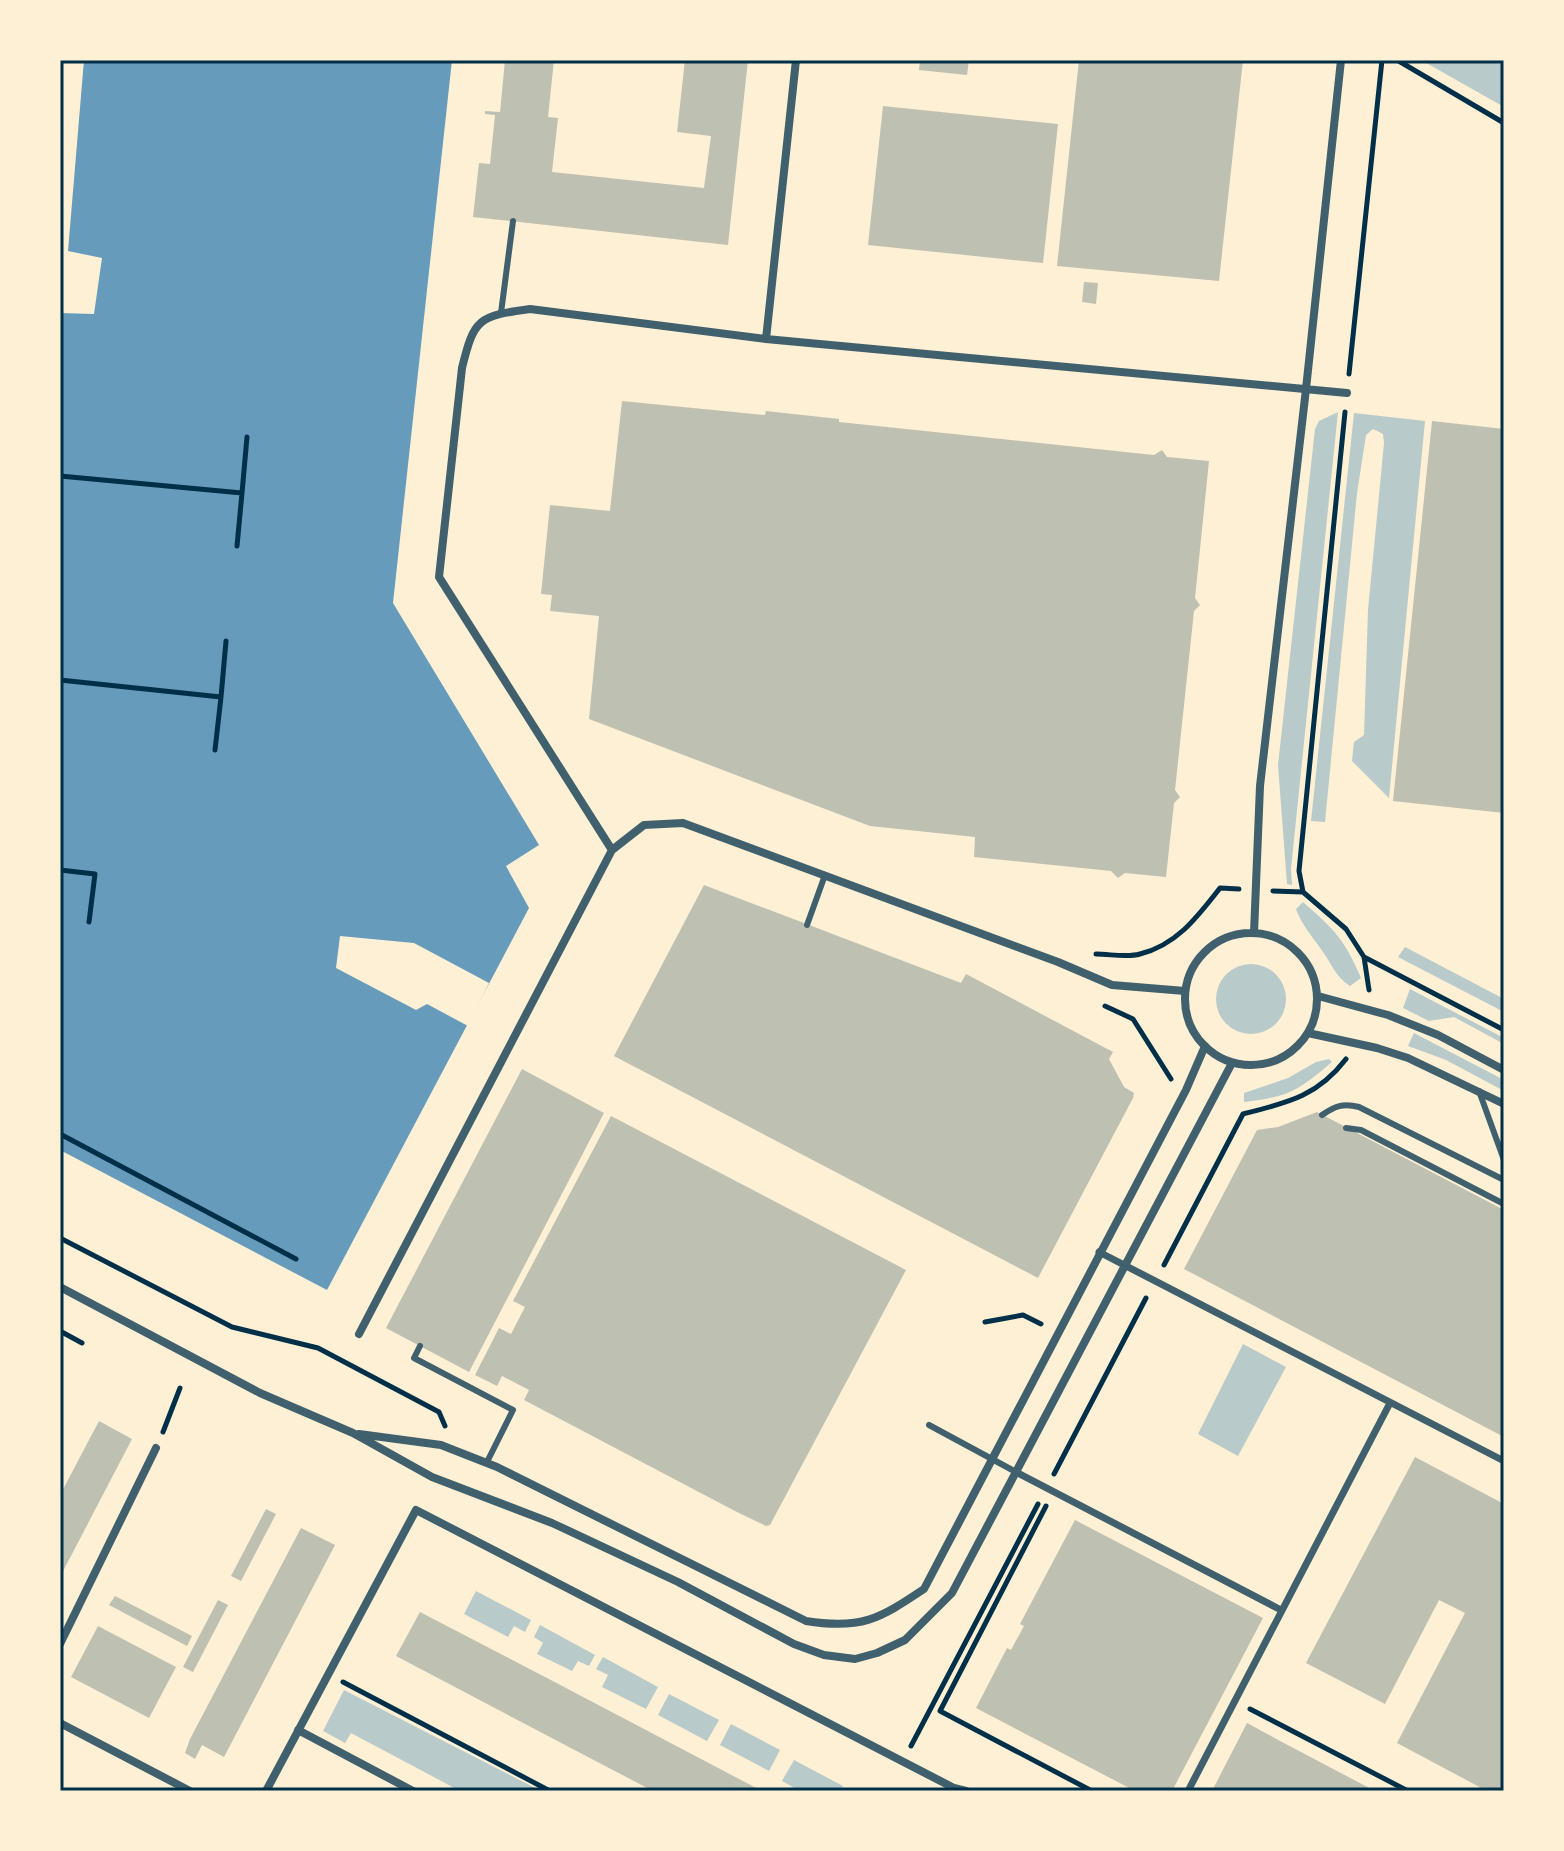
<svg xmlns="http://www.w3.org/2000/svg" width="1564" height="1851" viewBox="0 0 1564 1851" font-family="'Golos Text',sans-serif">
<rect width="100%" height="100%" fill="#fdf0d5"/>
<path fill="#b9caca" d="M1421,60H1504V107Z
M1338,412L1291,869L1292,885L1287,884L1278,765L1315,429L1319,421Z
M1354,413L1425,421L1389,798L1352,761L1354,742L1364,735L1368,610L1384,443L1383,434L1373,429L1366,435L1357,493L1325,822L1311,821Z
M1303,902C1334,929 1345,940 1361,978L1350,986C1336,977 1332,965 1323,952C1313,937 1302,926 1296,909Z
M1405,947L1504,999V1012L1398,957Z
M1216 999a35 35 0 1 1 70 0a35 35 0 1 1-70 0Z
M1410,989L1504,1038V1044L1454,1017L1429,1021L1403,1008Z
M1414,1033L1504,1080V1091L1446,1060L1408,1046Z
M1329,1059L1332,1062C1298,1091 1288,1097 1244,1102V1093L1288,1078L1316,1062Z
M1243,1344L1286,1367L1238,1456L1198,1434Z
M476,1591L531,1620L525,1632L514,1626L508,1637L464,1614Z
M540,1625L595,1655L589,1666L578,1661L572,1671L537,1654L543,1643L534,1637Z
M603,1657L658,1687L646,1709L602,1687L608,1675L596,1669Z
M344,1690L541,1791H460L351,1733L345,1743L323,1731Z
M669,1694L719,1720L707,1741L658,1715Z
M731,1724L780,1750L769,1771L720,1745Z
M794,1760L843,1786L840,1791H800L782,1781Z"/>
<path fill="#669bbc" d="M84,60H452L393,603L539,845L506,866L529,908L327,1290L60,1150V313L94,314L102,258L68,251Z"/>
<path fill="#fdf0d5" d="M340,936L414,943L489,983L468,1026L427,1004L416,1010L336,968Z"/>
<path fill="#bec0b2" d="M505,60H554L548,117L558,118L552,172L704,188L711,136L677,132L685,60H748L728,245L473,217L479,163L490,164L495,115L485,114V111L500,112Z
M920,60H969L967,75L919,70Z
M1079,60H1243L1219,281L1057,266Z
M883,106L1058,124L1043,263L868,245Z
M1084,282L1098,283L1096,304L1082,302Z
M622,401L765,415L766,411L839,419V422L1154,455L1162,450L1167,457L1209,461L1195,598L1200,605L1194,611L1175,790L1180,797L1174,803L1166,877L1125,873L1118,878L1111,871L974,857L975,837L870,826L589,719L599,616L550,611L552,595L541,594L550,505L610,511Z
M1432,421L1504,429V813L1393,801Z
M704,885L961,983L966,974L1113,1052L1109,1059L1124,1087L1134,1093L1133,1098L1038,1278L614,1056Z
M522,1069L604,1113L469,1372L386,1328Z
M1317,1112L1504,1210V1437L1184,1269L1257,1130L1278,1127Z
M611,1116L906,1270L770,1525L766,1526L733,1510L524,1400L529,1390L502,1376L497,1386L475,1375L499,1328L511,1334L525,1307L513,1301Z
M99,1421L132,1439L60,1577V1495Z
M1415,1457L1504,1504V1791H1487L1397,1743L1465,1613L1439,1600L1385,1704L1306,1663Z
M266,1509L276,1514L241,1581L231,1576Z
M1075,1520L1263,1618L1172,1791H1135L976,1708L1007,1648L1011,1650L1024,1626L1020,1624Z
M301,1528L335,1545L224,1757L202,1745L195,1759L185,1753L190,1739Z
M115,1596L192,1636L187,1646L109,1605Z
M218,1600L228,1605L193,1672L183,1667Z
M420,1612L547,1678L762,1791H653L586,1756L396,1656Z
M98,1626L176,1667L149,1718L71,1677Z
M1247,1723L1282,1742L1375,1791H1212Z"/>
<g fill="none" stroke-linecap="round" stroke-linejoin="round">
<path stroke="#003049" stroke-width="5" d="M1397,60L1504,123
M1349,374L1382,60
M60,476L242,493L237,546
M242,493L247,437
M60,680L221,697L215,750
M221,697L226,641
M60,870L95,874L89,922
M1273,891L1303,892L1346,929L1364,957L1504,1030
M1303,892L1299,871L1345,412
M1096,954C1110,954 1127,958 1140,954C1177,945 1198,916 1220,888L1239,889
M1364,957L1369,990
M1105,1006L1133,1019L1171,1079
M60,1134L296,1259
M60,1238L232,1327L318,1348L439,1412L445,1426
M1164,1265L1243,1114C1286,1103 1317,1097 1346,1059
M985,1322L1023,1315L1041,1324
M60,1331L82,1343
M163,1432L180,1388
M1054,1474L1146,1298
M1046,1506L940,1711L1092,1791
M343,1682L550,1791
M1250,1709L1408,1791
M911,1746L1038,1504"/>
<path stroke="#3f606c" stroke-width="6" d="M501,313L513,221
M807,925L825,875
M1479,1091L1504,1160
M1322,1115C1335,1106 1343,1103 1359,1107L1504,1180
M1346,1128L1361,1130L1504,1204
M420,1346L414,1358L513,1410L487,1462
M929,1425L1016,1472"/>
<path stroke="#3f606c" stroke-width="7" d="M1099,1252L1504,1461
M1016,1472L1281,1610
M1188,1791L1390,1403"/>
<path stroke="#3f606c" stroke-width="8" d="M766,339L796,60
M612,850L644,825L683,823L1058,962L1112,985L1185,991
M1185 999a66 66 0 1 1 132 0a66 66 0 1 1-132 0Z
M1254,933L1260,786L1306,389L1341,60
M1318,996L1388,1015L1438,1035L1504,1070
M1308,1033L1377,1048L1408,1058L1504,1104
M60,1287L260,1393L353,1433L432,1477L552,1523L678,1582L794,1644L824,1655L855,1659L877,1653L905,1640L952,1593L1232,1063
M359,1334L612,850L439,577L462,368C474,318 479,316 530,309L766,339L1347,393
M359,1434L441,1445L497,1467L806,1621C861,1630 879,1619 924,1589L1186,1090L1205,1046
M60,1644L156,1448
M60,1723L190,1791
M298,1730L413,1791
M266,1791L416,1510L954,1788L966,1791"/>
</g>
<rect width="1564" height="1851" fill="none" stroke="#fdf0d5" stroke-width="124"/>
<rect x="62" y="62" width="1440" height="1727" fill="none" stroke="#003049" stroke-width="3"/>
</svg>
